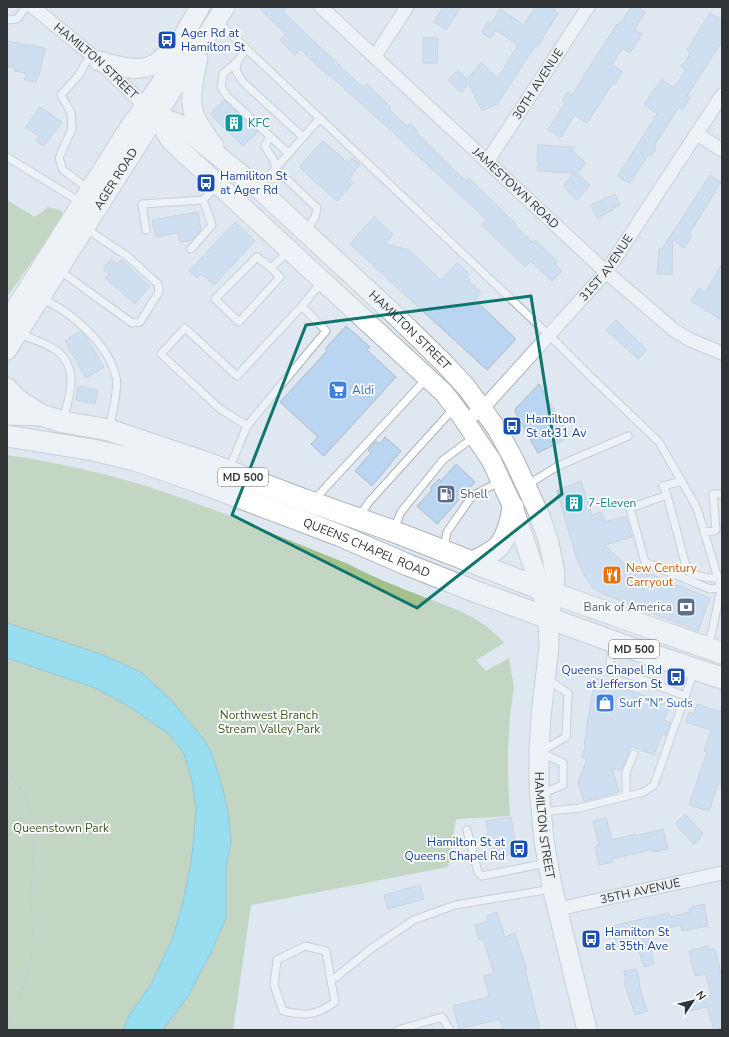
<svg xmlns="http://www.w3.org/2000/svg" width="729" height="1037" viewBox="0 0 729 1037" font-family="'Nunito Sans',sans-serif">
<rect width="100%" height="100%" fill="#dfe7f0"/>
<path fill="#a3c08d" d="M7,200L35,217L48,207L62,211L63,217L7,297Z
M7,455C54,462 101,472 146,486C215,508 281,537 348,564C373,577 398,587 424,597C455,609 482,617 504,643L476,660L486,671L509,658L514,687L510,715L508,751V779L510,816L456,819L448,867L251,905L233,1030H7Z"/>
<path fill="#45d0f2" stroke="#3fa1ba" d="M7,623L103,655L142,673L172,701L201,736L211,751L222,786L228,812L231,841L226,867V918L210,955L188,996L163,1030H123L129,1015L151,985L173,937L183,901L191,863L194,835L196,809L192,781L184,754L169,734L125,704L95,688L7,658Z"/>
<path fill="#b9d5f2" stroke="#b2bac2" d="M258,7H287L283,12L357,82L364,87L367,84L391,107L389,109L407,127L410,123L417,130L416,132L451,167L466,181L469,178L516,224L514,225L533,243L535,240L543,248L557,261L555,264L562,271L552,281L531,261L525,267L482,225L487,220L385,125L328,74L327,75L300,49L295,55L280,40L286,34Z
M443,7H461L446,30L434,22Z
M535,7H551L556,10L555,12L558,13L537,47L535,46L497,104L482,111L469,84L461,92L448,80L458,70L467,79L481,63L498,78L518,45L496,30L491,38L482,33L487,22L491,24L500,9L524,25Z
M631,7H638L645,12L634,30L642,34L630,53L622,48L612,65L622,71L615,84L613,83L587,123L575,115L561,137L548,130L565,103L562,100L568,92L572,95L617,24L618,25L621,21H622Z
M710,13L722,20V41L687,96L690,98L682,110L679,107L654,146L656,148L651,156L649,155L646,158L630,183L625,181L618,176L657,114L644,104L662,79L674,88L686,70L681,67L691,53L687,50Z
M423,38H438L437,63H423Z
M7,41L45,48L39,76L37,75L36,82L25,80L26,73L15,71V68L7,66Z
M224,100L258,132L243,146L210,114Z
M40,107L62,122L44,146L36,141L39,136L26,127Z
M323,141L348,163L352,158L360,164L349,179L353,183L337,201L299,167Z
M538,145L575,147L572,151L586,163L577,173L590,185L577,200L564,187L565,186L564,185L574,173L538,171V162H537V157Z
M710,175L721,182L689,234L692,236L684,248L673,240L672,274H657L659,249H662Z
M615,194L620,205L612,208L613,210L597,218L591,205Z
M198,212L201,230L192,240L180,242L178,233L156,237L152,220Z
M374,217L393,234L385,244L409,250L441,280L457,263L469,274L466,277L470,280L468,281L482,293L475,300L516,339L487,370L350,244Z
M235,222L255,241L214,285L203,275L202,276L200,274L197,278L189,271Z
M111,259L117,264L121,260L150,286L135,304L105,278L109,274L103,269Z
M722,264V320L691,301L699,288L705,292Z
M616,320L647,350L638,359L606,330Z
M346,326L370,347L367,350L396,377L324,456L311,444L318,437L280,402L327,351L325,349Z
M81,331L85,336L104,367L86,378L65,341Z
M539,384L570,437L538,453L515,412L516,408Z
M78,386L98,390L95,404L76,400Z
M385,437L401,451L372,486L355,471L371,453L368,450L376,441L380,444Z
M456,464L475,482L437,524L417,506L432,490L430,488L439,479L441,481Z
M581,481L592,515L601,512L605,522L626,516L632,537L604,545L625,564L710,598L698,631L601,593L594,589L590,584L583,573L580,563H578L557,491Z
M595,678L670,705L664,720L671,723L666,735L662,734L654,755L631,746L621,771L612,768L619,792L584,801L578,782L587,759L582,757L586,744H584L587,732L586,731Z
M697,704L722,712V785L718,784L709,811L689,805L707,752L704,751L711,730L686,722L689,712L694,714Z
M685,814L703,833L699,836L701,838L694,844L675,824Z
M511,817L517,854L491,858L486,821Z
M606,818L612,840L635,834V836L663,829L668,849L653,852V849L612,859L613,862L599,865L595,846L599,845L593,821Z
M420,885L424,899L388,909L384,895Z
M704,904L708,926L682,931L681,925L648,933L654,964L644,967L636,943L617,948L612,926L669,913L670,917L690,912L689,908Z
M497,912L505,937L515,933L527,969H525L540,1030H503L500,1019L459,1029L453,1006L489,997L484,976L494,973L483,939L479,940L475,925L488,921L487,916Z
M709,946L710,950L715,949L722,978V1028L714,1030L707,1007L689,1011L687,1001L711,995L706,974L695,976L689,951Z
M637,969L640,988L647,1011L635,1015L624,982H626L624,971Z"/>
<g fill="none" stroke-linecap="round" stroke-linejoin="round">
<defs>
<path id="service" d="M7,20L17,19L26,7
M217,21L549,335L591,377L659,442L697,508L721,588L712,632L707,646
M246,49L237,62L236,71L243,82L303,137
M237,62L223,74L221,87L227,96L288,153
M270,136L265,146L275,163V168L317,208L315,217L306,232
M7,157L82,203
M259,187L320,118
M90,190L63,170L59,158L72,129L71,113L61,95L78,76L91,54
M146,230L142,204L203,200L218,185
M191,249L212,225L203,200
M271,268L280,277L239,322L215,299L257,257L271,268L289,251
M59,270L132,323L140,322L159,292L158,284L127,256L85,228
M42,299C71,311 109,345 116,377C119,389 112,415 109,428
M18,333C29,338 48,344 57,351C80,369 69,398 63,420
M247,426L219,408L161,354L185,328L237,376L302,306
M229,469L247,426L326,331L302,306L322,281
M682,481L663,486L667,495L630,508L645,562L710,589L721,588
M527,485L558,466L628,436
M667,495L686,566C686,567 689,571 689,572C695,576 715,580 722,577
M313,501L427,378
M359,517L369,502L455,407
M394,529L401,512L443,460L474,437
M704,533L716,530L713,494H722
M444,549L447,532L472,496L501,481
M615,644C613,651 607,662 612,668L685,696
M541,751L566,737L568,693L547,679
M541,794L563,785V763L541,753
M626,796V772L634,754
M541,812L579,808L644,792L654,785L694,671
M467,830L478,872L482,876L547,863
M331,981L326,951L305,946L277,960L274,985L283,1011C306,1016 315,1016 335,1002L331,981L372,948L414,920L455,905L552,889
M398,1030L442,1017L450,1030"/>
<g id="minor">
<path id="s1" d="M33,7L99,61L145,106"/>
<path id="s2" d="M321,7L606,272L674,330L690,340L722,353"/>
<path d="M375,56L407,7"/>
<path d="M697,134L722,150"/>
<path id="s3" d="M487,162L588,7"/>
<path id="s4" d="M465,421L483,408L606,272L722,95"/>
<path id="s5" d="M558,909L722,873"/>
</g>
<g id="secondary">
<path d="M198,59C194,75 188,100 195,117C200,127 207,137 214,146"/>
<path d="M99,61C119,66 142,75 159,61C165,56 170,50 175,44"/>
<path id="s6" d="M145,106L156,116L171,141L444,393L460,414L491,460L513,507L541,589L548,617L549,646L541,716L539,753V787L544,841L553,891L587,1030"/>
<path id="s7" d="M156,116L179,124L258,188L397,317L444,363L467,388L497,429L514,460L540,516L549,543L555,573L554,594L551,607"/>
<path d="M7,322L129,128L160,85L185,33L200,7"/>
<path id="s8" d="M7,350L225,7"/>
</g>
<g id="primary">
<path d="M7,389L16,399L41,415"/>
<path d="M7,414L41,415L63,422L109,430L210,464L305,500L390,530L541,589L722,653"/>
<path id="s9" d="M7,436L93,450L135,460L204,484L341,536L408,565L474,591L631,648L722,678"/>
<path d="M474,562C481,557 492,553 498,547C508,536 511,521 513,507"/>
</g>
</defs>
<use href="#service" stroke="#aab2ba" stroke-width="9"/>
<use href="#minor" stroke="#aab2ba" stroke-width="15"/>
<use href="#secondary" stroke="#aab2ba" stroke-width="21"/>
<use href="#primary" stroke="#aab2ba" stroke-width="23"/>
<path stroke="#a6adb4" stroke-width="2.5" stroke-dasharray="3 3" stroke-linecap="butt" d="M7,773C13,780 22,788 26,797C38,825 31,873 31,903C32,920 34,938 31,955C27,979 18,1003 7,1024"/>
<use href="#service" stroke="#fff" stroke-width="7"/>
<use href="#minor" stroke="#fff" stroke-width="13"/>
<use href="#secondary" stroke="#fff" stroke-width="19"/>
<use href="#primary" stroke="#fff" stroke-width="21"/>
</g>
<path d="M0 0H729V1037H0ZM531,296L562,494L417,608L232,515L306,325Z" fill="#dfe7f0" fill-opacity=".55" fill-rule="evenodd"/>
<path fill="none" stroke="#0f766e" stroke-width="3" stroke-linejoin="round" d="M531,296L562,494L417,608L232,515L306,325Z"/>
<defs>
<symbol id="bus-square" viewBox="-11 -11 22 22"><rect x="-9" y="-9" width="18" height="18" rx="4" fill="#1a4fb4" stroke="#fff"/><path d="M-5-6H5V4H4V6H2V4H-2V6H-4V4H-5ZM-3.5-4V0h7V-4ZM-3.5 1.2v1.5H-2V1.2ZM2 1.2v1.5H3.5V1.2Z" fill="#fff"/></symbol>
<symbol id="building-square" viewBox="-11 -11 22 22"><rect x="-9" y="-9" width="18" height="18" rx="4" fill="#0f9aa8" stroke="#fff"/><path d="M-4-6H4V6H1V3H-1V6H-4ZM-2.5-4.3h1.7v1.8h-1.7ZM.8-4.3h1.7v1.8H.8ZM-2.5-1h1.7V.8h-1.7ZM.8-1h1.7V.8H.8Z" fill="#fff"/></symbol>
<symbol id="supermarket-square" viewBox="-11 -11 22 22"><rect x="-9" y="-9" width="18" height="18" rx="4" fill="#3f7fe0" stroke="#fff"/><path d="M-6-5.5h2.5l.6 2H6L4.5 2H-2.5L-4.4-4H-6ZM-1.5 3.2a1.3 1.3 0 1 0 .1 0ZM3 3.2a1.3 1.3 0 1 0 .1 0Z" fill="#fff"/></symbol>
<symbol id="fuel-square" viewBox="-11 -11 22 22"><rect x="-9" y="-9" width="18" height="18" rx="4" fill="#5c6f8a" stroke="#fff"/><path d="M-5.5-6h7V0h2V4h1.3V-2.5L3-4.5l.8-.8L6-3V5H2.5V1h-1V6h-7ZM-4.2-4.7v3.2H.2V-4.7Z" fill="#fff"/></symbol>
<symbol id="restaurant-square" viewBox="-11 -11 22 22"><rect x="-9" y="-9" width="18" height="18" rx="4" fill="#e8710a" stroke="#fff"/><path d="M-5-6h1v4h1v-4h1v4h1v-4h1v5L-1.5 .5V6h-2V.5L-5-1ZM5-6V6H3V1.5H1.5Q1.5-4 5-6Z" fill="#fff"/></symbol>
<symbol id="bank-square" viewBox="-11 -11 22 22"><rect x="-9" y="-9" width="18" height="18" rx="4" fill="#5c6f8a" stroke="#fff"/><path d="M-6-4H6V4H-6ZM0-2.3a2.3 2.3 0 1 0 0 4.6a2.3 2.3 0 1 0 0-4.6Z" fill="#fff"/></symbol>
<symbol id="shop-square" viewBox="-11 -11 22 22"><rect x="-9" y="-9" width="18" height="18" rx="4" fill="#3f7fe0" stroke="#fff"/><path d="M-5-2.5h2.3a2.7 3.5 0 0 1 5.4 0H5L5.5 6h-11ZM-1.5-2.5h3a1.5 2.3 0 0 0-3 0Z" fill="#fff"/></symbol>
</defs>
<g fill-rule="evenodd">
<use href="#bus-square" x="156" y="29" width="22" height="22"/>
<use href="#building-square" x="223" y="112" width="22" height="22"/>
<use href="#bus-square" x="195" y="172" width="22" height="22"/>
<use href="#supermarket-square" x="327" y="379" width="22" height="22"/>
<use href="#bus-square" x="501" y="415" width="22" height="22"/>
<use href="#fuel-square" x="435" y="483" width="22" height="22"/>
<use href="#building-square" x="563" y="492" width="22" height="22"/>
<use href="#restaurant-square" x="601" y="564" width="22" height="22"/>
<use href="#bank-square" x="675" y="596" width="22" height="22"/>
<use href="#bus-square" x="665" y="666" width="22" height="22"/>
<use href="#shop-square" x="594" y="692" width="22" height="22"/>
<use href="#bus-square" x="508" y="838" width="22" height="22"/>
<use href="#bus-square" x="580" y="928" width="22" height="22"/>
</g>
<g text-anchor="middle" stroke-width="3.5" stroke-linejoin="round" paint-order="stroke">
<g fill="#fff" stroke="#6f7173" stroke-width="1">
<rect x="218" y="468" width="50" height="18" rx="3"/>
<rect x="609" y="640" width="50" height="18" rx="3"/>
</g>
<g font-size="11" font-weight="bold" fill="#313437">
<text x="243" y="481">MD 500</text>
<text x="634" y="653">MD 500</text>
</g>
<g font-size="12" fill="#164399" stroke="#fff" text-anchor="start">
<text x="181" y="37">Ager Rd at<tspan x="181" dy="14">Hamilton St</tspan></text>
<text x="220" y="180">Hamiliton St<tspan x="220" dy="14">at Ager Rd</tspan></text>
<text x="526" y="423">Hamilton<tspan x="526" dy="14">St at 31 Av</tspan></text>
<text x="662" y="674" text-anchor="end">Queens Chapel Rd<tspan x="662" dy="14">at Jefferson St</tspan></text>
<text x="505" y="846" text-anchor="end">Hamilton St at<tspan x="505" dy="14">Queens Chapel Rd</tspan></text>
<text x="605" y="936">Hamilton St<tspan x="605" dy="14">at 35th Ave</tspan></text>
</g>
<g font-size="12" fill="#313437" stroke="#fff">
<text dy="4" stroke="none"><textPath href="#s1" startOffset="83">HAMILTON STREET</textPath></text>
<text dy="4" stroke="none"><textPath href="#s3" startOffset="93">30TH AVENUE</textPath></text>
<text dy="4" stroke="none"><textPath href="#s8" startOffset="203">AGER ROAD</textPath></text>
<text dy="4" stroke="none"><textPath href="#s2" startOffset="266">JAMESTOWN ROAD</textPath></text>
<text dy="4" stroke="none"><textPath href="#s4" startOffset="209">31ST AVENUE</textPath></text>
<text dy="4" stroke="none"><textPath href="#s7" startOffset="334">HAMILTON STREET</textPath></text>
<text dy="4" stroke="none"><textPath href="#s9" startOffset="378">QUEENS CHAPEL ROAD</textPath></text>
<text dy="4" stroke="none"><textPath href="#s6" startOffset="874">HAMILTON STREET</textPath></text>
<text dy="4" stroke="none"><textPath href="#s5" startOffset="84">35TH AVENUE</textPath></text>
</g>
<g font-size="12" fill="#0d838f" stroke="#fff" text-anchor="start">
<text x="248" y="127">KFC</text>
<text x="588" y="507">7-Eleven</text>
</g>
<g font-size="12" fill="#366cbe" stroke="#fff" text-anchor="start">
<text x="352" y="394">Aldi</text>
<text x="619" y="707">Surf "N" Suds</text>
</g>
<g font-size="12" fill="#4e5e75" stroke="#fff" text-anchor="start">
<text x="460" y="498">Shell</text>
<text x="672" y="611" text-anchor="end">Bank of America</text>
</g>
<g font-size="12" fill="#c56008" stroke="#fff" text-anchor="start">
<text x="626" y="572">New Century<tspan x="626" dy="14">Carryout</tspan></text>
</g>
<g font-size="12" fill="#3b591e" stroke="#fff">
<text x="269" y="719">Northwest Branch<tspan x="269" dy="14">Stream Valley Park</tspan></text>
<text x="61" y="832">Queenstown Park</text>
</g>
</g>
<rect width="729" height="1037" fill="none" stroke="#313437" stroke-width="16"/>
<g transform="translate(693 1001) rotate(55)" stroke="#ffffff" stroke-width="3" paint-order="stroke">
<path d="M0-3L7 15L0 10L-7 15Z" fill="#313437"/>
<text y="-6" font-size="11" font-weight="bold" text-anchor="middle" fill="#313437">N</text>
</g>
</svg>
